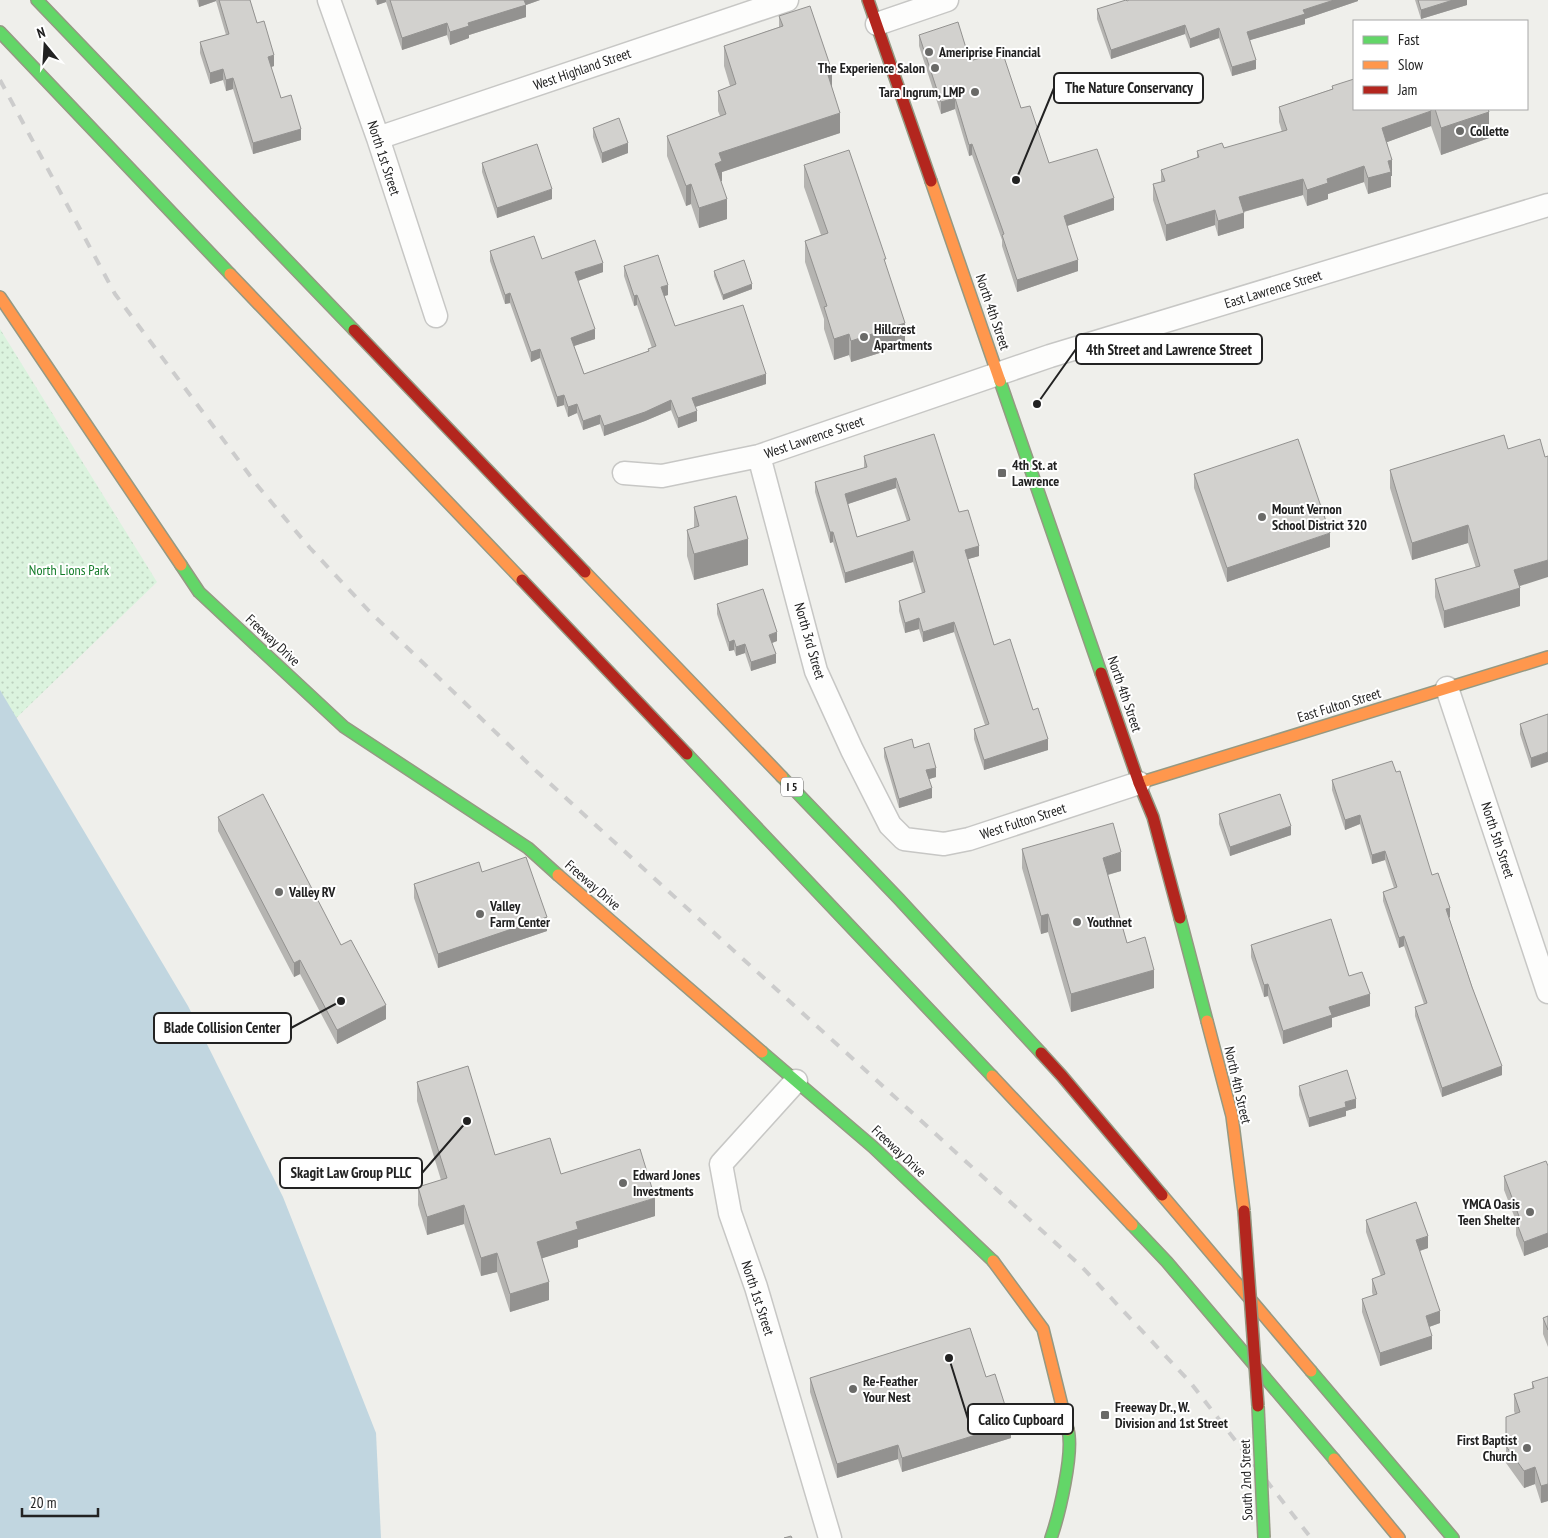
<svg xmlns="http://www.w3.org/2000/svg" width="1548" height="1538" viewBox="0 0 1548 1538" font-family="'PT Sans Narrow',sans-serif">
<defs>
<pattern id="park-dots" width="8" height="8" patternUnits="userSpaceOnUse" patternTransform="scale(1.25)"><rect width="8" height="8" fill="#dbf3de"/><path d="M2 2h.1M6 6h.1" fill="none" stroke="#bcd0be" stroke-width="1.8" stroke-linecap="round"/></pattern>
</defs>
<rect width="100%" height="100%" fill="#efefeb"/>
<path fill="url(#park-dots)" d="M0,329L157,582L8,726L0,712Z"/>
<path fill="#c1d6e0" d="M0,690L188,1006L283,1197L376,1433L381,1538H0Z"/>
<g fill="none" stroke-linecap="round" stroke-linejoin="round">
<defs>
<path id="street" d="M329,0L378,138L436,316
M877,24L947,0
M378,138L787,0
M759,456L816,671L852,750L890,825L904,839L944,844L969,839L1139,783
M624,473L662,476L759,456L1050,356L1548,205
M1447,688L1548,992
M796,1081L721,1164L730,1213L756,1287L830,1538"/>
<path id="fast" d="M37,0L354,330
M0,32L230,274
M1000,381L1101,673
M181,565L199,592L344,727L528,848L558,875
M687,754L992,1076
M782,777L899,899L1041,1053
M1180,918L1207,1021
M762,1052L873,1147L993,1261
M1132,1225L1167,1262L1334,1459
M1311,1371L1453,1538
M1051,1538C1059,1515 1074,1453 1068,1430"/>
<path id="slow" d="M931,181L1000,381
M230,274L522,580
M0,297L181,565
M585,572L782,777
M1139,783L1548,657
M558,875L762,1052
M992,1076L1132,1225
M1162,1195L1311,1371
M993,1261L1043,1329L1068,1430
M1334,1459L1399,1538"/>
<path id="jam" d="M868,0L931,181
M354,330L585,572
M522,580L687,754
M1101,673L1139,783L1153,817L1180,918
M1041,1053L1062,1076L1162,1195"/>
</defs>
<use href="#street" stroke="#c7c7c5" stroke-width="25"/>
<use href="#fast" stroke="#959983" stroke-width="14"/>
<use href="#slow" stroke="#959983" stroke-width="14"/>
<use href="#jam" stroke="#959983" stroke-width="14"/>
<use href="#street" stroke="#fdfdfc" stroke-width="22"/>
<use href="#fast" stroke="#63d668" stroke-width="11"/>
<use href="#slow" stroke="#ff974d" stroke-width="11"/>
<use href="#jam" stroke="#b3261e" stroke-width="11"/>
<path stroke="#ccc" stroke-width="4" stroke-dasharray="10 10" stroke-linecap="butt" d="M0,80L115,294L257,485L310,548L369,611L535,770L1082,1267L1190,1382L1311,1538"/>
<defs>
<path id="fast-bridge" d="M1258,1406L1264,1538"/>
<path id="slow-bridge" d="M1207,1021L1232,1116L1244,1211"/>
<path id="jam-bridge" d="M1244,1211L1258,1406"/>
</defs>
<use href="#fast-bridge" stroke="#959983" stroke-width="14" stroke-linecap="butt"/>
<use href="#slow-bridge" stroke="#959983" stroke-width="14" stroke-linecap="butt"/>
<use href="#jam-bridge" stroke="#959983" stroke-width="14" stroke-linecap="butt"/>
<use href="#fast-bridge" stroke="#63d668" stroke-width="11"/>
<use href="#slow-bridge" stroke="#ff974d" stroke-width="11"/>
<use href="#jam-bridge" stroke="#b3261e" stroke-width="11"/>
</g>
<path fill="#b5b4b1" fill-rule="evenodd" d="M197,0H250L257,23L274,66L271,67L281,98L301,140L253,154L233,89L226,91L223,80L210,84L200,53V42L226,35L216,1L199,7Z
M375,0H540L526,5V17L469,35V38L450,45L447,35L402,50L386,2L377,5Z
M1358,0V1L1305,19V24L1250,40L1256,69L1232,76L1219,38L1190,48L1185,34L1111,59L1097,19V9L1127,1Z
M1415,0H1467V5L1421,19Z
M779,16L832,88L840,133L722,172V181H721L727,219L699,228L691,204L686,206L667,156V136L720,116L718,111V91L730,86L724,66V46L779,27Z
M919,35L970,61L1021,108L1049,163L1114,210L1067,226L1078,271L1017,292L1002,246V240L972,155L969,156L955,109L941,114L919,46Z
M1332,86L1354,109H1488L1489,138L1441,155L1431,126L1387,142L1392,176H1391V187L1368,194L1364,182L1328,194V199L1307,206L1303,195L1244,212V228L1218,236L1215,225L1166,241L1153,200V184L1161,182V170L1197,158V151L1224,148L1282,132L1279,122V107L1332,89Z
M593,128L628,153L602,163L593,137Z
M482,163L552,199L497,218L482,172Z
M804,165L886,267L905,345L851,362L849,355L834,360L824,329V319L805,262V241L821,235L804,187Z
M490,251L542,259L603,272L578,281L595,339L574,346L584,374L648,351V349L652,348L637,305L634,306L624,276V266L668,295L664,296L675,326L766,384L695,407L697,421L678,428L671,410L645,421L604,436L600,424L583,430L577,413L568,417L564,405L557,407L540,358L531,362L510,303L505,304L490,261Z
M714,271L752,289L723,300L714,276Z
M1508,449L1545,457L1519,586L1520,606L1444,628L1435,597V579L1476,568L1468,543L1412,560L1390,488V470Z
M864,456L959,512L979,556L968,559L994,645L1033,710L1048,750L984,770L974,739V729L985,725L954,632L923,642L919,629L905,633L899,611V601L922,593L913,562L845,583L833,542L830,543L815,492V482L864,468ZM896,488L907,521L857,537L848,504Z
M1194,474L1330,547L1227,582L1194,488Z
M694,507L748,565L694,580L687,556V530L694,528Z
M717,604L777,641L772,643L776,663L751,671L745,653L736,656L734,650L729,651L717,614Z
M1548,714L1531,768L1520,734V724Z
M884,748H914L936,777L929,779L932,798L899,808L884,757Z
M1332,780L1432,875L1450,917L1449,918L1502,1075L1442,1097L1415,1016V1007L1424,1004L1404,946L1399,948L1383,901V892L1394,888L1385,860L1372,864L1360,824L1345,830L1332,790Z
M1219,814L1291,835L1230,856L1219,824Z
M218,817L341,945L386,1019L337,1044L300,974L294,977L218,831Z
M1022,849L1121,871L1108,875L1127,943L1154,988L1071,1012L1048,932L1041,934L1022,868Z
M482,872L547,931L438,968L414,898V884Z
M1251,945L1349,976L1370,1006L1332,1018V1027L1283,1044L1268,996L1264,997L1251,957Z
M417,1082L495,1155L561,1174L655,1216L578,1240V1247L542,1258L549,1300L510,1312L497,1272L481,1276L464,1224L427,1235L418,1205V1187L441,1180L417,1101Z
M1299,1086L1356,1108L1346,1111V1116L1309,1127L1299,1095Z
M1548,1166V1247L1524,1256L1516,1235V1221L1504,1190V1176Z
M1366,1220L1428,1248L1420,1251L1440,1323L1429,1327L1432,1349L1380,1366L1362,1312V1299L1373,1296L1372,1292V1279L1381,1276L1366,1232Z
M1548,1316V1347L1543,1334V1318Z
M986,1377L1011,1438L902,1472L898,1459L837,1478L810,1392V1378Z
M1548,1377V1501L1541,1503L1535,1484L1524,1488L1506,1463V1417L1515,1414L1514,1411V1394L1532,1388V1382Z"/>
<path fill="#939290" d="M199,0H216V1L199,7Z
M377,0H386V2L377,5Z
M522,0H540L526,5V17L469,35V38L450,45V32L468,23Z
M1334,0H1358V1L1305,19V24L1247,41V32L1303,10Z
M1453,0H1467V5L1421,19V10Z
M447,23V35L402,50V38Z
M1185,25V34L1111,59V50Z
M1219,28V38L1190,48V39Z
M274,55V66L268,68V57Z
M1256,60V69L1232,76V67Z
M223,69V80L210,84V73Z
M832,71V91L827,72Z
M233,78V89L226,91V80Z
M955,98V109L941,114V102Z
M1431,111V126L1382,144V128Z
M1489,112V138L1441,155V128Z
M840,113V133L722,172V181L715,184V164L719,153Z
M301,129V140L253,154V143Z
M628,143V153L602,163V153Z
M972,144V155L969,156V145Z
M1392,160V176H1391V187L1368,194V178L1388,161Z
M1364,166V182L1328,194V199L1307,206V190L1327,179Z
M1303,179V195L1239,213V197Z
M691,184V204L686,206V186Z
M552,189V199L497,218V208Z
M1114,198V210L1064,227V216Z
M727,199V219L699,228V208Z
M1215,210V225L1166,241V225Z
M1244,213V228L1218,236V221Z
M1078,260V271L1017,292V280Z
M603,263V272L575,282V272Z
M752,284V289L723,300V295Z
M668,285V295L661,297V287Z
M510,293V303L505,304V295Z
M637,295V305L634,306V296Z
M905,323V345L851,362V341Z
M595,329V339L571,347V338Z
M849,334V355L834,360V339Z
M540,349V358L531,362V352Z
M766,374V384L692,408V398Z
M564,395V405L557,407V397Z
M671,400V410L645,421L604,436V426Z
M577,404V413L568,417V407Z
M697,411V421L678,428V418Z
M600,415V424L583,430V421Z
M896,478V488L845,505V494Z
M1468,525V543L1412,560V543Z
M830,532H833V542L830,543Z
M1330,533V547L1227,582V568Z
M748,539V565L694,580V554Z
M979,546V556L965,560V550Z
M913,551V562L845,583V573Z
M1548,560V577L1514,588V570Z
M1520,588V606L1444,628V611Z
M919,618V629L905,633V623Z
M954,622V632L923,642V632Z
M777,632V641L769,644V635Z
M734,640V650L729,651V642Z
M745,644V653L736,656V647Z
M776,654V663L751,671V662Z
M1048,739V750L984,770V760Z
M1548,752V762L1531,768V758Z
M936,768V777L926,780V770Z
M932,788V798L899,808V799Z
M1360,815V824L1345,830V820Z
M1291,826V835L1230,856V847Z
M1385,851V860L1372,864V855Z
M1121,852V871L1103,876V858Z
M1450,908V917L1446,919V909Z
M1048,914V932L1041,934V916Z
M547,917V931L438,968V954Z
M1404,936V946L1399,948V938Z
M300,960V974L294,977V963Z
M1154,970V988L1071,1012V994Z
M1268,984V996L1264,997V985Z
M1370,994V1006L1332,1018V1027L1283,1044V1031L1329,1007Z
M386,1005V1019L337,1044V1030Z
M1502,1066V1075L1442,1097V1088Z
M1356,1099V1108L1346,1111V1116L1309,1127V1118L1345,1102Z
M655,1198V1216L578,1240V1247L537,1260V1242L576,1222Z
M464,1205V1224L427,1235V1217Z
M1548,1233V1247L1524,1256V1242Z
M1428,1236V1248L1416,1252V1240Z
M497,1253V1272L481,1276V1258Z
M549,1282V1300L510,1312V1294Z
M1440,1311V1323L1426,1328V1316Z
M1432,1336V1349L1380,1366V1353Z
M1011,1424V1438L902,1472V1458Z
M898,1445V1459L837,1478V1464Z
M1535,1467V1484L1524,1488V1471Z
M1548,1484V1501L1541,1503V1486Z"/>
<path fill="#d2d1ce" stroke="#939290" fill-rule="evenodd" d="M219,0H250L257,23L264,21L274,55L268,57L281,98L291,95L301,129L253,143L233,78L226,80L223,69L210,73L200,42L229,34Z
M390,0H524L526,5L468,23L469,26L450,32L447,23L402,38Z
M1126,0L1127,1L1129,0H1334L1303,10L1305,14L1247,32L1256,60L1232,67L1219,28L1190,39L1185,25L1111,50L1097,9Z
M1418,0H1453L1421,10Z
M810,6L832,71L827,72L840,113L719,153L722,161L715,164L727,199L699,208L691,184L686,186L667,136L726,114L718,91L736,84L724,46L783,26L779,16Z
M958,22L970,61L1002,51L1021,108L1030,106L1049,163L1097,149L1114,198L1064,216L1078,260L1017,280L1002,235L1004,234L972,144L969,145L955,98L941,102L919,35Z
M1354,79V109H1431V111L1382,128L1392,160L1388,161L1391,172L1368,178L1364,166L1327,179L1328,183L1307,190L1303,179L1239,197L1244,213L1218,221L1215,210L1166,225L1153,184L1165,181L1161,170L1199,157L1197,151L1222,143L1224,148L1287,130L1279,107L1333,89L1332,86Z
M1435,109H1488L1489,112L1441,128Z
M619,118L628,143L602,153L593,128Z
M537,144L552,189L497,208L482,163Z
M849,150L886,259H884L905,323L851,341L849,334L834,339L824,307L827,306L805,241L828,233L804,165Z
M534,236L542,259L595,240L603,263L575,272L595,329L571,338L584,374L649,351L648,349L656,346L637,295L634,296L624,266L658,255L668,285L661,287L675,326L743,305L766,374L692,398L697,411L678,418L671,400L645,412L604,426L600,415L583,421L577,404L568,407L564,395L557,397L540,349L531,352L510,293L505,295L490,251Z
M744,260L752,284L723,295L714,271Z
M934,434L959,512L968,510L979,546L965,550L994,645L1010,639L1033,710L1038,708L1048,739L984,760L974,729L989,724L954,622L923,632L919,618L905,623L899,601L925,592L913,551L845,573L833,532H830L815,482L867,467L864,456ZM896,478L910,520L857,537L845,494Z
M1504,435L1508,449L1540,439L1545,457L1548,456V560L1514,570L1520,588L1444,611L1435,579L1480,566L1468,525L1412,543L1390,470Z
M1298,439L1330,533L1227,568L1194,474Z
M736,496L748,539L694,554L687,530L699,526L694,507Z
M763,589L777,632L769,635L776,654L751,662L745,644L736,647L734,640L729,642L717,604Z
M1548,714V752L1531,758L1520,724Z
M912,739L914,748L929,743L936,768L926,770L932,788L899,799L884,748Z
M1392,761L1396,772L1400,771L1432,875L1438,873L1450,908L1446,909L1472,987L1502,1066L1442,1088L1415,1007L1427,1003L1404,936L1399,938L1383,892L1397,887L1385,851L1372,855L1360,815L1345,820L1332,780Z
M263,794L341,945L351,940L386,1005L337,1030L300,960L294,963L218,817Z
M1280,794L1291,826L1230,847L1219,814Z
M1113,823L1121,852L1103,858L1127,943L1145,937L1154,970L1071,994L1048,914L1041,916L1022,849Z
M526,857L547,917L438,954L414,884L479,862L482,872Z
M1331,919L1349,976L1362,972L1370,994L1329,1007L1332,1015L1283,1031L1268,984L1264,985L1251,945Z
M468,1066L495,1155L550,1138L561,1174L640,1149L655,1198L576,1222L578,1229L537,1242L549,1282L510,1294L497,1253L481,1258L464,1205L427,1217L418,1187L447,1178L417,1082Z
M1347,1070L1356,1099L1345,1102L1346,1107L1309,1118L1299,1086Z
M1546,1161L1548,1166V1233L1524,1242L1516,1221L1520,1219L1504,1176Z
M1416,1202L1428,1236L1416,1240L1440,1311L1426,1316L1432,1336L1380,1353L1362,1299L1377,1294L1372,1279L1385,1274L1366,1220Z
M1548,1316V1330L1543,1318Z
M970,1328L986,1377L995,1374L1011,1424L902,1458L898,1445L837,1464L810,1378Z
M1548,1377V1484L1541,1486L1535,1467L1524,1471L1506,1446V1417L1520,1412L1514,1394L1534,1388L1532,1382Z
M791,1536L792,1538H784Z"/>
<g fill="#6a6a68" stroke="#fff" stroke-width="2">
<circle cx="929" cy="52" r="5"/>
<circle cx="935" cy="68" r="5"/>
<circle cx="975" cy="92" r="5"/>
<circle cx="1460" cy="131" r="5"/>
<circle cx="864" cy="337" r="5"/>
<rect x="997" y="468" width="10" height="10" rx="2.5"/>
<circle cx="1262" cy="517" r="5"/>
<circle cx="279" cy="892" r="5"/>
<circle cx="480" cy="914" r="5"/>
<circle cx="1077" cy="922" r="5"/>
<circle cx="623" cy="1183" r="5"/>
<circle cx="1530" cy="1212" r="5"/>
<circle cx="853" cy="1389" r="5"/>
<rect x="1100" y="1410" width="10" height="10" rx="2.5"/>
<circle cx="1527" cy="1448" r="5"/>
</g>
<g text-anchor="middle" stroke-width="4" stroke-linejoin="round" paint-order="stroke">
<rect fill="#fff" stroke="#646464" stroke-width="1" x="781" y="777.5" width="22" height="19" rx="4"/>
<g font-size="12" font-weight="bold" fill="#222">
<text x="792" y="791">I 5</text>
</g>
<g font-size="14" font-weight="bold" fill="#222" stroke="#fff" text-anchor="start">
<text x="939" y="57">Ameriprise Financial</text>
<text x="925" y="73" text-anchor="end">The Experience Salon</text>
<text x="965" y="97" text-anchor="end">Tara Ingrum, LMP</text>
<text x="1470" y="136">Collette</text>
<text x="874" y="334">Hillcrest<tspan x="874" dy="16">Apartments</tspan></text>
<text x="1012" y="470">4th St. at<tspan x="1012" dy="16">Lawrence</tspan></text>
<text x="1272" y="514">Mount Vernon<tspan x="1272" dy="16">School District 320</tspan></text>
<text x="289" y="897">Valley RV</text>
<text x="490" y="911">Valley<tspan x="490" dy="16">Farm Center</tspan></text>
<text x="1087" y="927">Youthnet</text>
<text x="633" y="1180">Edward Jones<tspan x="633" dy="16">Investments</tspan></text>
<text x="1520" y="1209" text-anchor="end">YMCA Oasis<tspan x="1520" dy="16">Teen Shelter</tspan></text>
<text x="863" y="1386">Re-Feather<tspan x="863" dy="16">Your Nest</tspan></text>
<text x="1115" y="1412">Freeway Dr., W.<tspan x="1115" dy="16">Division and 1st Street</tspan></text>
<text x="1517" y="1445" text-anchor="end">First Baptist<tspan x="1517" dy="16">Church</tspan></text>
</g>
<g font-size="14" fill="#222" stroke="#fff">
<text transform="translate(582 69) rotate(-19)" y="5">West Highland Street</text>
<text transform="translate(384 158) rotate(72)" y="5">North 1st Street</text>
<text transform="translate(1273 289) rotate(-17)" y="5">East Lawrence Street</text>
<text transform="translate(993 312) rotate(71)" y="5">North 4th Street</text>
<text transform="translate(814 437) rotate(-19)" y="5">West Lawrence Street</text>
<text transform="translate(273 640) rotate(43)" y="5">Freeway Drive</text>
<text transform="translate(810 641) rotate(74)" y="5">North 3rd Street</text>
<text transform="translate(1125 694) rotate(71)" y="5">North 4th Street</text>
<text transform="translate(1339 705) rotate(-17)" y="5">East Fulton Street</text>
<text transform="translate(1023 821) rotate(-18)" y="5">West Fulton Street</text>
<text transform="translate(1498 840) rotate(72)" y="5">North 5th Street</text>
<text transform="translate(593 885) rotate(41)" y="5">Freeway Drive</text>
<text transform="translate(1238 1085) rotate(77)" y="5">North 4th Street</text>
<text transform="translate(899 1151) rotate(43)" y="5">Freeway Drive</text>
<text transform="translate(758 1298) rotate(72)" y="5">North 1st Street</text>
<text transform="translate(1246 1480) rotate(-92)" y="5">South 2nd Street</text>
</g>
<g font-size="14" fill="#137c29" stroke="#fff">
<text x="69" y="575">North Lions Park</text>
</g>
</g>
<path fill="none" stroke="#222" stroke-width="2" d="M1016 180L1054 88M1037 404L1076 349M341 1001L291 1028M467 1121L422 1173M949 1358L968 1419"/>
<g fill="#222" stroke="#fff" stroke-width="2">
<circle cx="1016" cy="180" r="5"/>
<circle cx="1037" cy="404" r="5"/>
<circle cx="341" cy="1001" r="5"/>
<circle cx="467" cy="1121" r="5"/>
<circle cx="949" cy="1358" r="5"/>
</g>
<g fill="#fff" stroke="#222" stroke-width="2">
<rect x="1054" y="73" width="149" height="30" rx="5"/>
<rect x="1076" y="334" width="186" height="30" rx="5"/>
<rect x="154" y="1013" width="137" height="30" rx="5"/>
<rect x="280" y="1158" width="142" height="30" rx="5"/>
<rect x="968" y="1404" width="105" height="30" rx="5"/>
</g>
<g font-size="15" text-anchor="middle" font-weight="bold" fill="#222">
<text x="1129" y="93">The Nature Conservancy</text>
<text x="1169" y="355">4th Street and Lawrence Street</text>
<text x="222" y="1033">Blade Collision Center</text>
<text x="351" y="1178">Skagit Law Group PLLC</text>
<text x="1021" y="1425">Calico Cupboard</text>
</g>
<rect x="1353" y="20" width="175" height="90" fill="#ffffff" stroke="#a7a7a7"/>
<rect x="1363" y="36" width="25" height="8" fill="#63d668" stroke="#a7a7a7"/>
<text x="1398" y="45" font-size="15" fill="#222222">Fast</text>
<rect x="1363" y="61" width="25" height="8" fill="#ff974d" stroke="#a7a7a7"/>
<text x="1398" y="70" font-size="15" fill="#222222">Slow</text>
<rect x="1363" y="86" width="25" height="8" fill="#b3261e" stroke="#a7a7a7"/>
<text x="1398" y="95" font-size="15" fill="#222222">Jam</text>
<g transform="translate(45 45) rotate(342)" stroke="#ffffff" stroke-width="4" paint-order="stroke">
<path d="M0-4L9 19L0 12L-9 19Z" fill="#222222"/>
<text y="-8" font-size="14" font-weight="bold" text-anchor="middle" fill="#222222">N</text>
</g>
<path d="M22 1508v8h76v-8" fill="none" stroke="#222222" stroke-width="2.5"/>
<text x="30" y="1508" font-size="15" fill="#222222" stroke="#ffffff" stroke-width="4" paint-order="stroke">20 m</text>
</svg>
